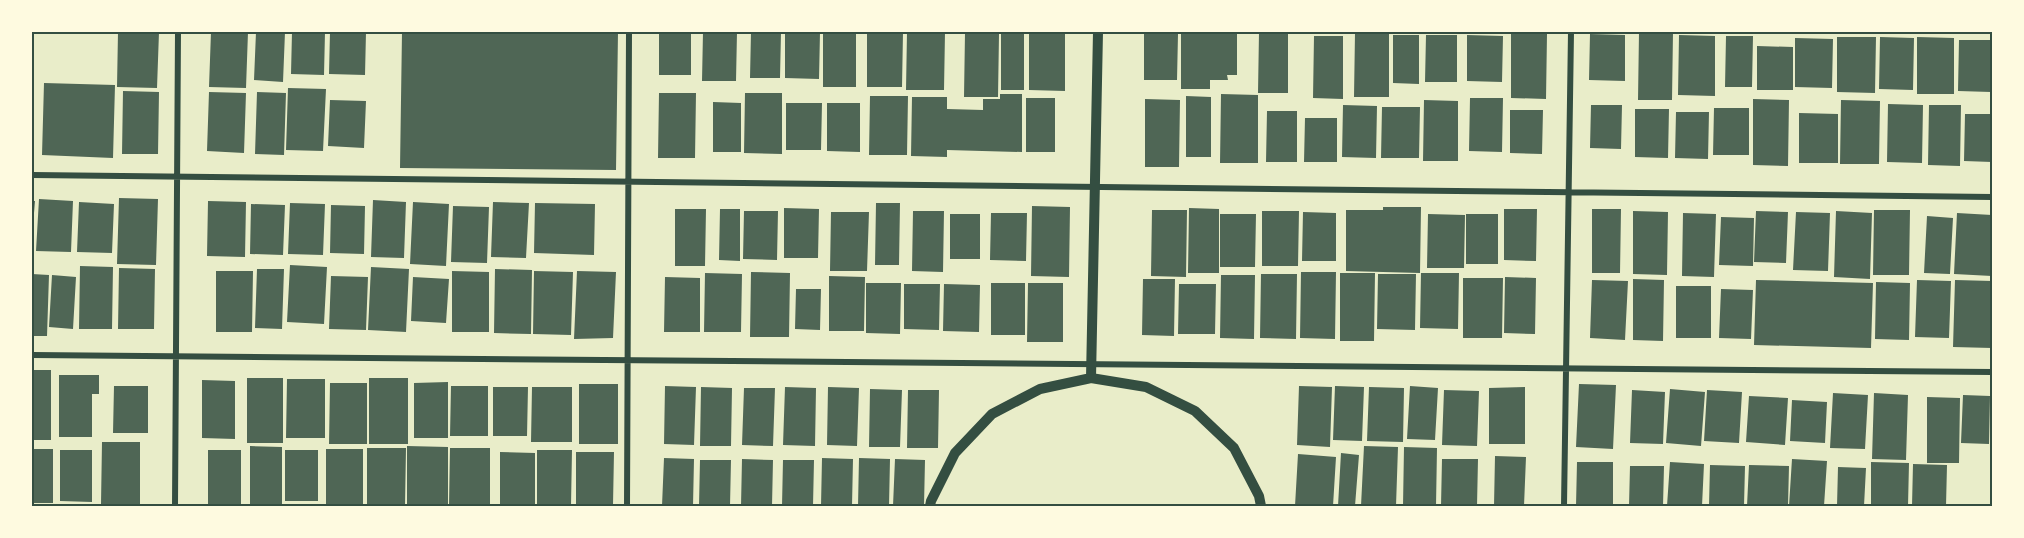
<svg xmlns="http://www.w3.org/2000/svg" width="2024" height="538" viewBox="0 0 2024 538" font-family="Helvetica,sans-serif">
<rect width="100%" height="100%" fill="#e9edc9"/>
<path fill="#4f6655" d="M118,32H159L157,88L117,87Z
M211,32H248L246,88L209,87Z
M256,32H285L283,82L254,80Z
M292,32H325L324,75L291,74Z
M330,32H366L365,75L329,74Z
M402,32H618L616,170L400,168Z
M659,32H691V75H659Z
M703,32H737L736,81H702Z
M751,32H781L780,78H750Z
M785,32H820L819,79L785,78Z
M823,32H856V87H823Z
M867,32H903L902,87H867Z
M907,32H945L944,90H906Z
M1001,32H1024V90H1001Z
M1029,32L1065,33V91L1029,90Z
M1181,32H1237V75H1227L1228,80H1210V89H1181Z
M1259,32H1288V93H1258Z
M1639,32H1673L1672,100H1638Z
M965,33L999,34L998,97H964Z
M1144,33L1178,34L1177,80H1144Z
M1355,33L1389,34V97H1354Z
M1511,34H1547L1546,99L1511,98Z
M1590,34L1625,35V81L1589,80Z
M1393,35H1419V84L1393,83Z
M1426,35H1457V82H1425Z
M1467,35L1503,36L1502,82L1467,81Z
M1679,35L1715,36V96L1678,95Z
M1314,36H1343V99L1313,98Z
M1726,36H1753L1752,87H1725Z
M1837,37H1876L1875,93L1837,92Z
M1880,37L1914,38L1913,90L1879,89Z
M1917,37L1954,38V94H1917Z
M1795,38L1833,39L1832,88L1795,87Z
M1959,40H1992L1991,92L1958,91Z
M1757,46L1793,47V90H1757Z
M44,83L115,85L113,158L42,155Z
M288,88L326,89L323,151L286,150Z
M123,91L159,92L158,154H122Z
M209,92L246,93L244,153L207,151Z
M257,92L286,93L284,155L255,154Z
M659,93H696L695,158H658Z
M745,93H782V154L744,153Z
M1000,94H1022V152L947,150V157L911,156L912,97H947V109L983,110V99H1000Z
M1221,94L1258,95V163H1220Z
M870,96H908L907,155H869Z
M1186,96L1211,97V157H1186Z
M1026,98H1055V152H1026Z
M1470,98H1503L1502,152L1469,151Z
M1145,99L1180,100L1179,167H1145Z
M1753,99L1789,100L1788,166L1753,165Z
M330,100L366,101L364,148L328,146Z
M1424,100L1458,101V161H1423Z
M1841,100L1880,101L1879,164H1840Z
M713,102L741,103V152H713Z
M786,103H822L821,150H786Z
M827,103H860V152L827,151Z
M1888,104L1923,105L1922,163L1887,162Z
M1343,105L1377,106L1376,158L1342,157Z
M1591,105H1622L1621,149L1590,148Z
M1929,105H1961L1960,166L1928,165Z
M1382,107H1420L1419,158H1381Z
M1714,108H1749V155H1713Z
M1635,109H1669L1668,158L1635,157Z
M1510,110H1543L1542,154L1510,153Z
M1267,111H1297V162H1266Z
M1676,112H1709L1708,159L1675,158Z
M1799,113L1838,114V163H1799Z
M1965,114H1992V162L1964,161Z
M1305,118H1337V162H1304Z
M119,198L158,199L156,265L117,264Z
M39,199L73,201L71,252L36,251Z
M373,200L406,202L404,258L371,257Z
M32,201H35L33,225H32Z
M208,201L246,202L245,257L207,256Z
M79,202L114,204L112,253L77,252Z
M413,202L449,204L446,266L410,264Z
M493,202L529,203L526,258L491,257Z
M290,203L325,204L323,255L288,254Z
M535,203L595,204L594,255L534,253Z
M876,203H900L899,265H875Z
M251,204L285,205L283,255L250,254Z
M331,205L365,206L364,254L330,253Z
M453,206L489,207L487,263L451,262Z
M1032,206L1070,207L1069,277L1031,276Z
M1383,207H1421L1420,273L1346,271V210H1383Z
M784,208L819,209L818,258H784Z
M1189,208L1219,209V273H1188Z
M675,209H706L705,266H675Z
M720,209H740V261L719,260Z
M1504,209H1537L1536,261L1504,260Z
M1592,209H1621L1620,273H1592Z
M1152,210H1187L1186,277L1151,276Z
M1874,210H1910L1909,275H1873Z
M744,211H778L777,260L743,259Z
M913,211H944L943,272L912,271Z
M1262,211H1299L1298,266H1262Z
M1633,211L1668,212L1667,275L1633,274Z
M1756,211L1788,212L1786,263L1754,262Z
M1836,211L1872,213L1870,279L1834,277Z
M831,212H869L867,271H830Z
M1303,212L1336,213V261H1302Z
M1796,212L1830,213L1828,271L1793,270Z
M991,213H1027L1026,261L990,260Z
M1683,213L1716,214L1714,277L1682,276Z
M1957,213L1992,215V276L1954,274Z
M950,214H980V259H950Z
M1220,214H1256L1255,267H1220Z
M1428,214L1465,215L1464,268H1427Z
M1466,214H1498V264H1466Z
M1927,216L1953,218L1950,274L1924,273Z
M1721,217L1754,218L1753,266L1719,265Z
M290,265L327,267L324,324L287,322Z
M80,266L113,267L112,329H79Z
M371,267L409,269L406,332L368,330Z
M119,268L155,269L154,329H118Z
M257,269H284L282,329L255,328Z
M495,269L532,270L531,334L494,333Z
M216,271H253L252,332H216Z
M452,271L489,272V332H452Z
M534,271L573,272L571,335L533,334Z
M577,271L616,272L613,338L574,339Z
M751,272L790,273L789,337H750Z
M1301,272H1336L1335,339L1300,338Z
M705,273L742,274L741,332H704Z
M1340,273H1375L1374,341H1340Z
M1421,273H1459L1458,329L1420,328Z
M32,274L49,275L47,336H32Z
M1261,274H1297L1296,339L1260,338Z
M1378,274H1416L1415,330L1377,329Z
M52,275L76,277L73,329L49,327Z
M1221,275H1255L1254,339L1220,338Z
M331,276L368,277L366,330L329,329Z
M829,276L865,277L864,331H829Z
M413,277L449,279L446,323L411,321Z
M665,277L700,278V332H664Z
M1505,277L1536,278L1535,334L1504,333Z
M1463,278H1503L1502,338H1463Z
M1143,279H1175L1174,336L1142,335Z
M1633,279L1664,280L1663,341L1633,340Z
M1592,280L1628,281L1625,340L1590,338Z
M1756,280L1873,283L1871,348L1754,345Z
M1917,280L1951,281L1949,338L1915,337Z
M1955,280L1992,281V348L1953,347Z
M1876,282L1910,283L1909,340L1875,339Z
M866,283H901L900,334L866,333Z
M991,283H1025V335H991Z
M1028,283H1063V342H1027Z
M904,284H940L939,330L904,329Z
M944,284L980,285L979,332L943,331Z
M1179,284H1216L1215,334H1178Z
M1676,286H1711V338H1676Z
M796,289H821L820,330L795,329Z
M1721,289L1753,290L1751,339L1719,338Z
M32,370H51V440H32Z
M59,375H99V394H92V437H59Z
M247,378H283V443H247Z
M369,378H408V444H369Z
M287,379H325V438H286Z
M202,380L235,381V439L202,438Z
M448,382V438H414V383Z
M330,383H367V444H329Z
M579,384H618V444H579Z
M1579,384L1616,385L1613,449L1576,447Z
M114,386H148V433H113Z
M451,386H488V436H450Z
M665,386L696,387L694,445L664,444Z
M1299,386L1332,387L1330,447L1297,445Z
M1335,386L1364,387L1362,441L1333,440Z
M1410,386L1438,388L1435,440L1407,439Z
M493,387H528L527,436H493Z
M532,387H572V442H531Z
M701,387L732,388L731,446H700Z
M785,387L816,388L815,446L783,445Z
M828,387L859,388L857,446L827,445Z
M1369,387L1404,388L1403,442L1367,441Z
M1525,387V444H1489V388Z
M744,388H775L773,446L742,445Z
M870,389L902,390L900,447H869Z
M1670,389L1705,392L1701,446L1666,443Z
M908,390H939L938,448H907Z
M1444,390L1479,391L1477,446L1442,445Z
M1632,390L1665,392L1663,444L1630,443Z
M1707,390L1742,392L1739,443L1704,441Z
M1833,393L1868,395L1865,449L1830,448Z
M1874,393L1908,395L1906,460L1872,459Z
M1963,395L1990,396L1989,444L1961,443Z
M1749,396L1788,398L1785,445L1746,442Z
M1927,397L1960,398L1959,463H1927Z
M1792,400L1827,402L1825,443L1790,441Z
M102,442H140V504H101Z
M250,446L282,447V506H250Z
M407,446L448,447V506H407Z
M1364,446L1398,447L1396,506H1361Z
M1404,447L1437,448L1436,506H1403Z
M367,448H406L405,506H367Z
M450,448H490V506H449Z
M32,449H53V503H32Z
M326,449H363V506H326Z
M60,450H92V502L60,501Z
M208,450H241V506H208Z
M285,450H318V501H285Z
M537,450H572L571,506H537Z
M500,452L535,453V506H500Z
M576,452H614L613,505H576Z
M1341,453L1359,455L1355,506H1338Z
M1298,454L1336,457L1333,506H1295Z
M1495,456L1526,457L1524,506H1494Z
M664,458L694,459L693,506H662Z
M822,458L853,459L852,506H821Z
M859,458L890,459L889,506H858Z
M742,459L773,460L772,506H741Z
M895,459L925,460L924,506H893Z
M1442,459H1478L1477,506H1441Z
M1792,459L1827,461L1824,506H1789Z
M700,460H731L730,506H699Z
M783,460H814L813,506H782Z
M1577,462H1613V506H1576Z
M1670,462L1704,464L1702,506H1667Z
M1871,462L1909,463L1908,506H1871Z
M1913,464L1947,465L1946,506H1912Z
M1710,465L1745,466L1744,506H1709Z
M1749,465L1789,466L1788,506H1747Z
M1630,466H1664L1663,506H1629Z
M1838,467L1866,468L1864,506H1837Z"/>
<g fill="none" stroke-linecap="round" stroke-linejoin="round">
<path stroke="#344e41" stroke-width="6" d="M32,175L1992,197
M32,355L1992,372
M175,506L178,32
M627,506L629,32
M1564,506L1571,32"/>
<path stroke="#344e41" stroke-width="10" d="M1091,378L1098,32
M930,506L931,501L955,453L992,414L1040,389L1091,378L1146,387L1195,411L1234,448L1259,496L1261,506"/>
</g>
<rect width="2024" height="538" fill="none" stroke="#fefae0" stroke-width="66"/>
<rect x="33" y="33" width="1958" height="472" fill="none" stroke="#344e41" stroke-width="2"/>
</svg>
